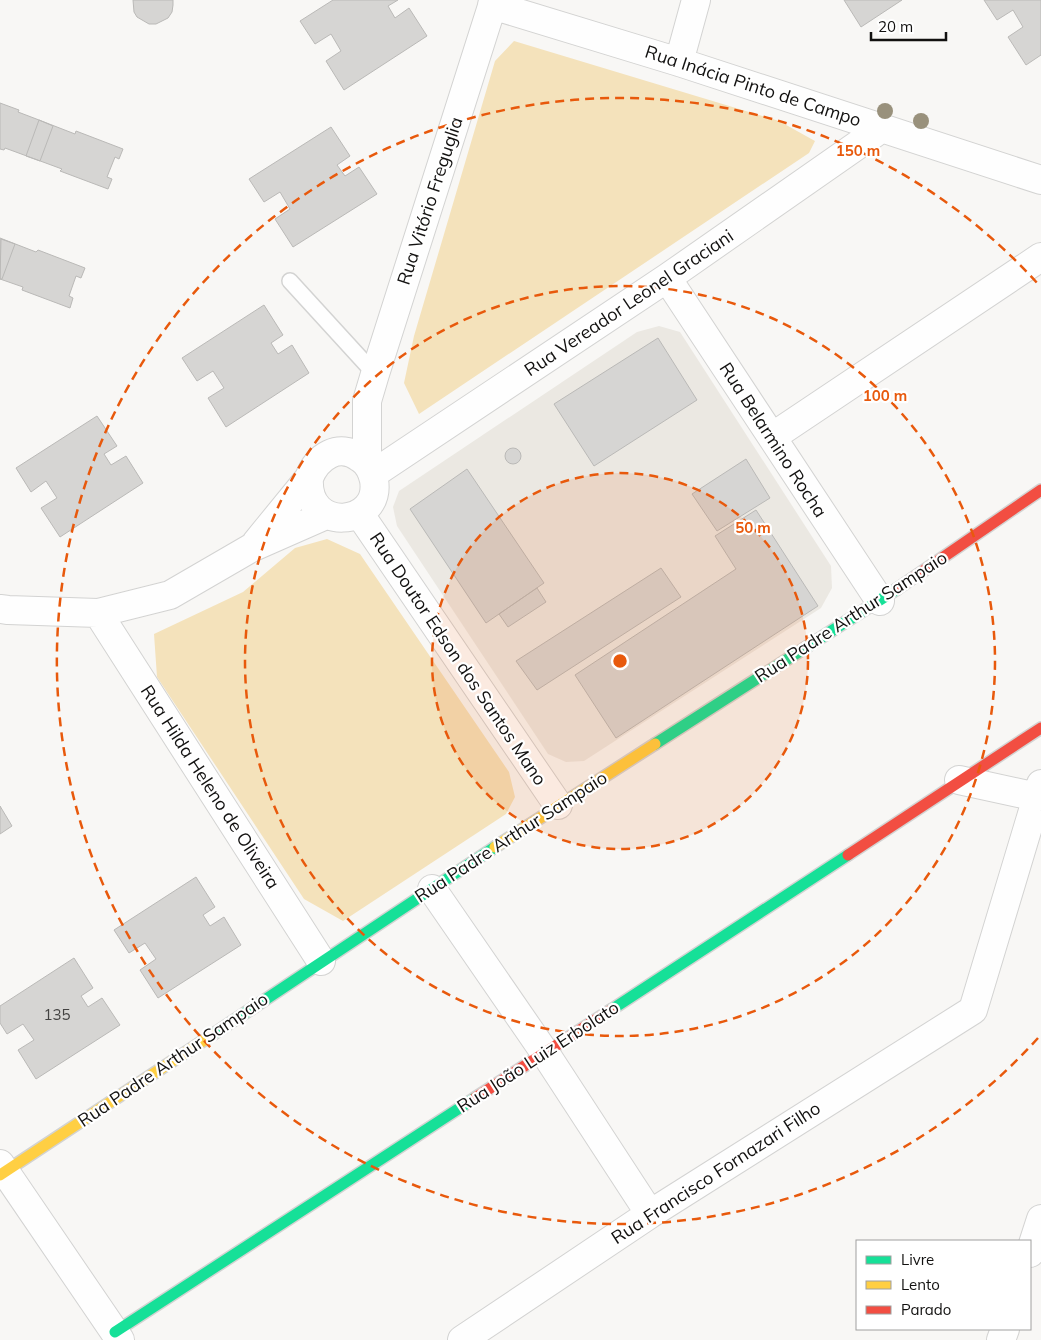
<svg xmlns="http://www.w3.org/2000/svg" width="1041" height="1340" viewBox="0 0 1041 1340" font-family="Mulish,sans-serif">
<rect width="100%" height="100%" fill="#f8f7f5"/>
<path fill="#ebe8e2" d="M659,326L680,332L831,566L832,588L821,608L584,761L566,762L548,754L397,526L393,507L399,491L637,332Z"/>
<path fill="#f4e2bb" d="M514,41L779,121L815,141L809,153L419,414L404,383L414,336L495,61Z
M327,539L360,554L509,772L515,797L506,814L343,921L304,899L157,677L154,634L243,592L295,548Z"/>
<path fill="#d6d5d3" stroke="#bab9b7" d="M133,0H173V5L172,12L168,18L156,24H149L137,17L134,12Z
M333,0H398L388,6L395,18L409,8L427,36L344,90L326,61L341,51L331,34L315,44L300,21Z
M844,0H902L861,27Z
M984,0H1041V55L1026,65L1008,37L1023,27L1013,10L997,20Z
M0,103L19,110L18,112L39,120L75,134L76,131L123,149L119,159L115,157L107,177L112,179L108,189L60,171L62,169L5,148L4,150L0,149Z
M39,120L53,126L40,161L26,156Z
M331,127L350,156L337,165L345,176L359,167L377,194L293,247L275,219L290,209L280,192L264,202L249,179Z
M0,238L36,252L38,250L85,268L81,278L76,276L69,296L73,298L70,308L22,290L23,287L0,279Z
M1,239L15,244L2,279H0Z
M264,305L283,335L271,343L278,354L292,345L309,373L226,427L208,398L224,388L213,371L197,381L182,358Z
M658,338L697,400L594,466L554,404Z
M97,416L117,446L104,454L111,465L126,456L143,483L60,537L41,508L57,498L46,481L31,492L16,468Z
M505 456a8 8 0 1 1 16 0a8 8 0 1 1-16 0Z
M746,459L770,498L717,531L692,494Z
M467,469L544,583L486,623L410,509Z
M756,510L818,606L616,738L575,675L736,569L715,536Z
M661,568L681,597L537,690L516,661Z
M537,588L546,602L508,627L499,614Z
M0,806L12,826L0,834Z
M196,877L215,907L203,915L210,926L224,917L241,945L158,998L140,970L156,959L145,943L129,953L114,930Z
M74,958L93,988L81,996L88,1007L102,998L120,1025L36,1079L18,1050L34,1040L23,1024L7,1034L0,1023V1006Z"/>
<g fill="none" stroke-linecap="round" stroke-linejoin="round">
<defs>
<path id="lane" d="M290,281L375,374"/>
<path id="street" d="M492,5L679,62L1041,180
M679,62L696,0
M667,278L880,601
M772,437L1041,257
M367,464V401L375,374L494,0
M373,474L667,278L882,128
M359,513L558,805
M256,543L309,478C317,457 339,442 360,458C368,463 372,471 374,480C382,527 305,534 309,478
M0,609L8,610L98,613L170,595L251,548L326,515
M98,613L321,961
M959,780L1037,797
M432,889L545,1053L650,1214
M0,1164L120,1340
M1030,1253L1041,1219
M462,1340L650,1214L973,1010L1041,784
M1001,1340L1005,1329"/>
<path id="fast" d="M655,744L897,589
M611,1010L848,855
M212,1035L495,847
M115,1332L475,1098"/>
<path id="slow" d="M495,847L655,744
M0,1175L212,1035"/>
<path id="jam" d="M897,589L1041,490
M848,855L1041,728
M475,1098L611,1010"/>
</defs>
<use href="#lane" stroke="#d3d3d2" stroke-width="18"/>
<use href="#street" stroke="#d3d3d2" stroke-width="30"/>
<use href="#fast" stroke="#d3d3d2" stroke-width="14"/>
<use href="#slow" stroke="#d3d3d2" stroke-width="14"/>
<use href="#jam" stroke="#d3d3d2" stroke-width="14"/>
<use href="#lane" stroke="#fefefe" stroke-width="15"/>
<use href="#street" stroke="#fefefe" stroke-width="28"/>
<use href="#fast" stroke="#16e098" stroke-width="11"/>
<use href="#slow" stroke="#ffcf43" stroke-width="11"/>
<use href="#jam" stroke="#f24e42" stroke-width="11"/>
</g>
<g fill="#99917c">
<circle cx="885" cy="111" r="8"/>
<circle cx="921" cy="121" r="8"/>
</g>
<circle cx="620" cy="661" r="188" fill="#e8590c" fill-opacity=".12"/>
<g fill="none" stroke="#e8590c" stroke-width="2.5" stroke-dasharray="9 6">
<circle cx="620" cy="661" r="188"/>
<circle cx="620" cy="661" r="375"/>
<path d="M1038 1038A563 563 0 1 1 1038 284"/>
</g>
<g text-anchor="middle" stroke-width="4.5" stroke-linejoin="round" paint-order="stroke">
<g font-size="15" fill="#434241">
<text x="57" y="1020">135</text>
</g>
<g font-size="18" fill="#121110" stroke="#fff">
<text transform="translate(753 86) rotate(18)" y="6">Rua Inácia Pinto de Campo</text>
<text transform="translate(430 201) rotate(-72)" y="6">Rua Vitório Freguglia</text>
<text transform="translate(629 303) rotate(-34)" y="6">Rua Vereador Leonel Graciani</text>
<text transform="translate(773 440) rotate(57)" y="6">Rua Belarmino Rocha</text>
<text transform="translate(851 617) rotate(-33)" y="6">Rua Padre Arthur Sampaio</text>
<text transform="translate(458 659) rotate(56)" y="6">Rua Doutor Edson dos Santos Mano</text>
<text transform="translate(210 787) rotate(57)" y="6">Rua Hilda Heleno de Oliveira</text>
<text transform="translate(511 837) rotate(-33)" y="6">Rua Padre Arthur Sampaio</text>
<text transform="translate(538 1057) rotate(-33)" y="6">Rua João Luiz Erbolato</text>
<text transform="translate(173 1060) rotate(-34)" y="6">Rua Padre Arthur Sampaio</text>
<text transform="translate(716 1173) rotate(-33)" y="6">Rua Francisco Fornazari Filho</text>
</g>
</g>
<circle cx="620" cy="661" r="8" fill="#e8590c" stroke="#fff" stroke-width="2.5"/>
<g font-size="15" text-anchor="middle" font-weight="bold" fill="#e8590c" stroke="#fff" stroke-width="4.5" stroke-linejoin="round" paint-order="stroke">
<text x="858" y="156">150 m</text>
<text x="885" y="401">100 m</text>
<text x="753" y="533">50 m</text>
</g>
<rect x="856" y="1240" width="175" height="90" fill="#ffffff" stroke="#a0a09f"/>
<rect x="866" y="1256" width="25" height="8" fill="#16e098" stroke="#a0a09f"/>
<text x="901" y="1265" font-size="15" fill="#121110">Livre</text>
<rect x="866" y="1281" width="25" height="8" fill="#ffcf43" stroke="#a0a09f"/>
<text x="901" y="1290" font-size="15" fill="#121110">Lento</text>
<rect x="866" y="1306" width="25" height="8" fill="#f24e42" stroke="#a0a09f"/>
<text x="901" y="1315" font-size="15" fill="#121110">Parado</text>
<path d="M871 32v8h75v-8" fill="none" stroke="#121110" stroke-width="2.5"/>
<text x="878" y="32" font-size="15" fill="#121110" stroke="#ffffff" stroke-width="4" paint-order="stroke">20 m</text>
</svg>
